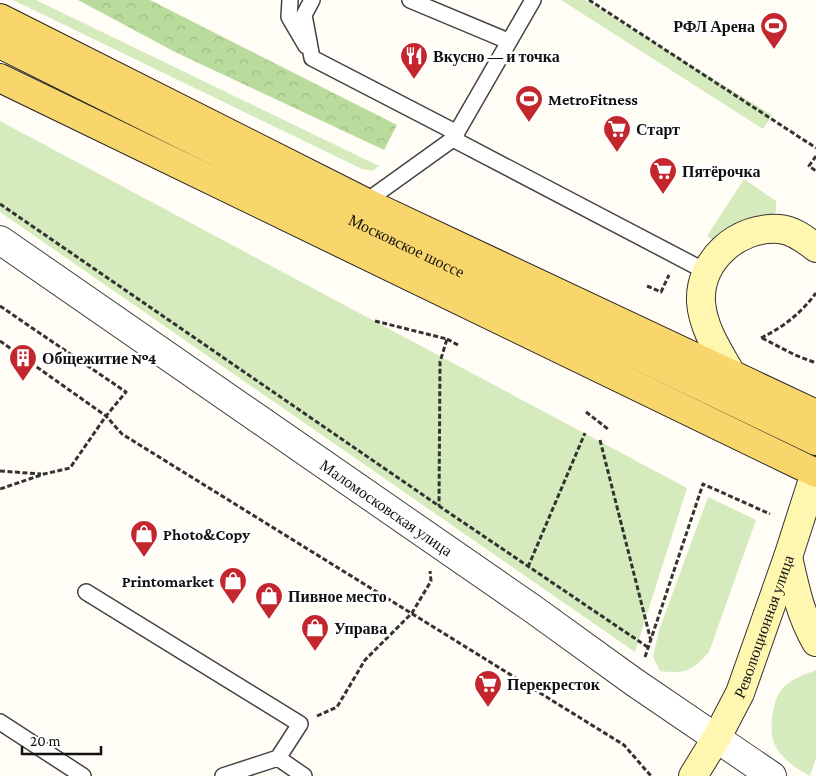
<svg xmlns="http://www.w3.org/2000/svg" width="816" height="776" viewBox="0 0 816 776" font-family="'Crimson Pro',serif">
<defs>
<pattern id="forest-crowns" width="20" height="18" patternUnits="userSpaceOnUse" patternTransform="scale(1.25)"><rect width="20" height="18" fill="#b9dc9c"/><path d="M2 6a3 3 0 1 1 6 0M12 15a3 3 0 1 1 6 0" fill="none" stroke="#9ebc85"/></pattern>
</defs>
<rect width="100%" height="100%" fill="#fffdf5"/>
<path fill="#d5ebbd" d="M13,0H36L379,166L372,171L362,169Z
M561,0H585L772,115L763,129Z
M0,121L687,488L635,652L0,212Z
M744,179L776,201V211L772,220L713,240L707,236Z
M708,497L756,520L709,652C692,671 686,674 660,671L653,657L659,630Z
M816,670V758L810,776C785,762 768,749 772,719C773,711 775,699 780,692C787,680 804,675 816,670Z"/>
<path fill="url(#forest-crowns)" d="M78,0H150L397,125L384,150L175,52Z"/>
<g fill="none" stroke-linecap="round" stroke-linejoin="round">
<defs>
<path id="service" d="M290,0L289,17L306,46
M312,0L304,15L312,58L457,133
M410,0L508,41
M453,139L707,272
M361,205L453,139L533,0
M86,592L300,724L278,758
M0,722L83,776
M223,776L278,758L304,776"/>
<g id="minor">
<path id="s1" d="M0,240L533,609L634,682L772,776"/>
</g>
<g id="secondary">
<path d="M732,375C719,352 703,329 701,302C699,260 738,226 779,229C793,230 805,239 816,248"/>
<path d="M788,557C795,588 800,614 816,642"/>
<path id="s2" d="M693,776L717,737L740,693L788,557L815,473"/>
</g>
<g id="primary">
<path d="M0,18L365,202L816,414"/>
<path id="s3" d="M0,44L345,216L816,441"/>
<path d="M0,78L816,473"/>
</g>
</defs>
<use href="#service" stroke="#444" stroke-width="18"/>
<use href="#minor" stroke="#444" stroke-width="30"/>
<use href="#secondary" stroke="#333" stroke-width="30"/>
<use href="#primary" stroke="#222" stroke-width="30"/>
<path stroke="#333" stroke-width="3" stroke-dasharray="5 2.5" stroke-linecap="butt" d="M589,0L816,148
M816,156L809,166L816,171
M0,204L439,506L649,648
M647,286L661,292L669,275
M0,306L126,392L106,416L70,468L44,474L0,489
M375,321L447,339L440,362L439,506
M761,338C785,326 800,314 816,293
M762,338L795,355L816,363
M447,339L458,345
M0,341L106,416L122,434L624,745L651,776
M586,412L608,429
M600,440L651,641
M0,471L41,474
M528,567L585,433
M645,657L703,484L770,514
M317,716L337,707L365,660L412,613L431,581L430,571"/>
<use href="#service" stroke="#fff" stroke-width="15"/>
<use href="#minor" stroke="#fff" stroke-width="28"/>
<use href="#secondary" stroke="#fff6b0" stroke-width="28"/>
<use href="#primary" stroke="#f9d66b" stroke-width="28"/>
</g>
<defs>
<symbol id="stadium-pin" viewBox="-11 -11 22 30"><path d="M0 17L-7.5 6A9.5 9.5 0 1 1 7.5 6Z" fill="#c4262e" stroke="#fff"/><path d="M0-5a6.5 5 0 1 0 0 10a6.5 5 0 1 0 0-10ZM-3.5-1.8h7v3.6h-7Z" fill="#fff"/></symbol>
<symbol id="restaurant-pin" viewBox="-11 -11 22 30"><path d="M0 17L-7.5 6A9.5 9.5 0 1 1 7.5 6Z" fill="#c4262e" stroke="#fff"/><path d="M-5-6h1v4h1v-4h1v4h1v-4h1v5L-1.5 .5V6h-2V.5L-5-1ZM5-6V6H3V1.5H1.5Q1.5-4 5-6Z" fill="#fff"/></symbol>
<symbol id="supermarket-pin" viewBox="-11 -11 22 30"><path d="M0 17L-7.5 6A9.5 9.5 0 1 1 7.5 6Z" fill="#c4262e" stroke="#fff"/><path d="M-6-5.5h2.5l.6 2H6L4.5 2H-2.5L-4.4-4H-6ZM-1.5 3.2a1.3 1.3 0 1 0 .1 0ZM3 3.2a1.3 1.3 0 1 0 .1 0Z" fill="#fff"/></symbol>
<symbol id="building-pin" viewBox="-11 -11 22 30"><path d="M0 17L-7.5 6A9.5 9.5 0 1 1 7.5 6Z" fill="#c4262e" stroke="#fff"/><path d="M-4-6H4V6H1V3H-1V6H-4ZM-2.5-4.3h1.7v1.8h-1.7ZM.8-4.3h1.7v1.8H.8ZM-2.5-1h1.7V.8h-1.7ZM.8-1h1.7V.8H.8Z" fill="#fff"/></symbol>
<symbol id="shop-pin" viewBox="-11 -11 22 30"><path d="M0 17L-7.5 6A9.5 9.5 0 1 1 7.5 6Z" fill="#c4262e" stroke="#fff"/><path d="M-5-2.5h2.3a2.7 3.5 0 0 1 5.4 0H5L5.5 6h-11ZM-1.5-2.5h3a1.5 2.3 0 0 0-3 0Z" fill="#fff"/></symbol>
</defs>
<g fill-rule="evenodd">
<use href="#stadium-pin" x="758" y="10" width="32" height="43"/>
<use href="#restaurant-pin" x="398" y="40" width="32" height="43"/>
<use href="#stadium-pin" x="513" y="83" width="32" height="43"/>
<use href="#supermarket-pin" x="601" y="113" width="32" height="43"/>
<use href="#supermarket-pin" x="647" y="155" width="32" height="43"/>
<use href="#building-pin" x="7" y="342" width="32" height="43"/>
<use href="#shop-pin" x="128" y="518" width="32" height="43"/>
<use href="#shop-pin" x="217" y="565" width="32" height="43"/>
<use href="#shop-pin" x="253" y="580" width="32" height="43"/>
<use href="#shop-pin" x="299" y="612" width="32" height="43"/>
<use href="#supermarket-pin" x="472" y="668" width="32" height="43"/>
</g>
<g text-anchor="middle" stroke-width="5" stroke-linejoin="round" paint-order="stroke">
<g font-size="16" font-weight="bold" fill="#111" stroke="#fff" text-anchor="start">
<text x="755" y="32" text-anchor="end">РФЛ Арена</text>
<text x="433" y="62">Вкусно — и точка</text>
<text x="548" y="105">MetroFitness</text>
<text x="636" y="135">Старт</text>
<text x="682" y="177">Пятёрочка</text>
<text x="42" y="364">Общежитие №4</text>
<text x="163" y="540">Photo&amp;Copy</text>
<text x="214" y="587" text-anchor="end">Printomarket</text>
<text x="288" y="602">Пивное место</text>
<text x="334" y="634">Управа</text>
<text x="507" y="690">Перекресток</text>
</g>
<g font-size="16" fill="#111" stroke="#fff">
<text dy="6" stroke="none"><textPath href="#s3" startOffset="454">Московское шоссе</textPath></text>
<text dy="6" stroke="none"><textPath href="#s1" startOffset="470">Маломосковская улица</textPath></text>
<text dy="6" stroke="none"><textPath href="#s2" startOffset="166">Революционная улица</textPath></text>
</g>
</g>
<path d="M22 746v8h79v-8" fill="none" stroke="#111111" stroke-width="2.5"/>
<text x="30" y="746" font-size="15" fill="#111111" stroke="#ffffff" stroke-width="4" paint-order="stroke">20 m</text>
</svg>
